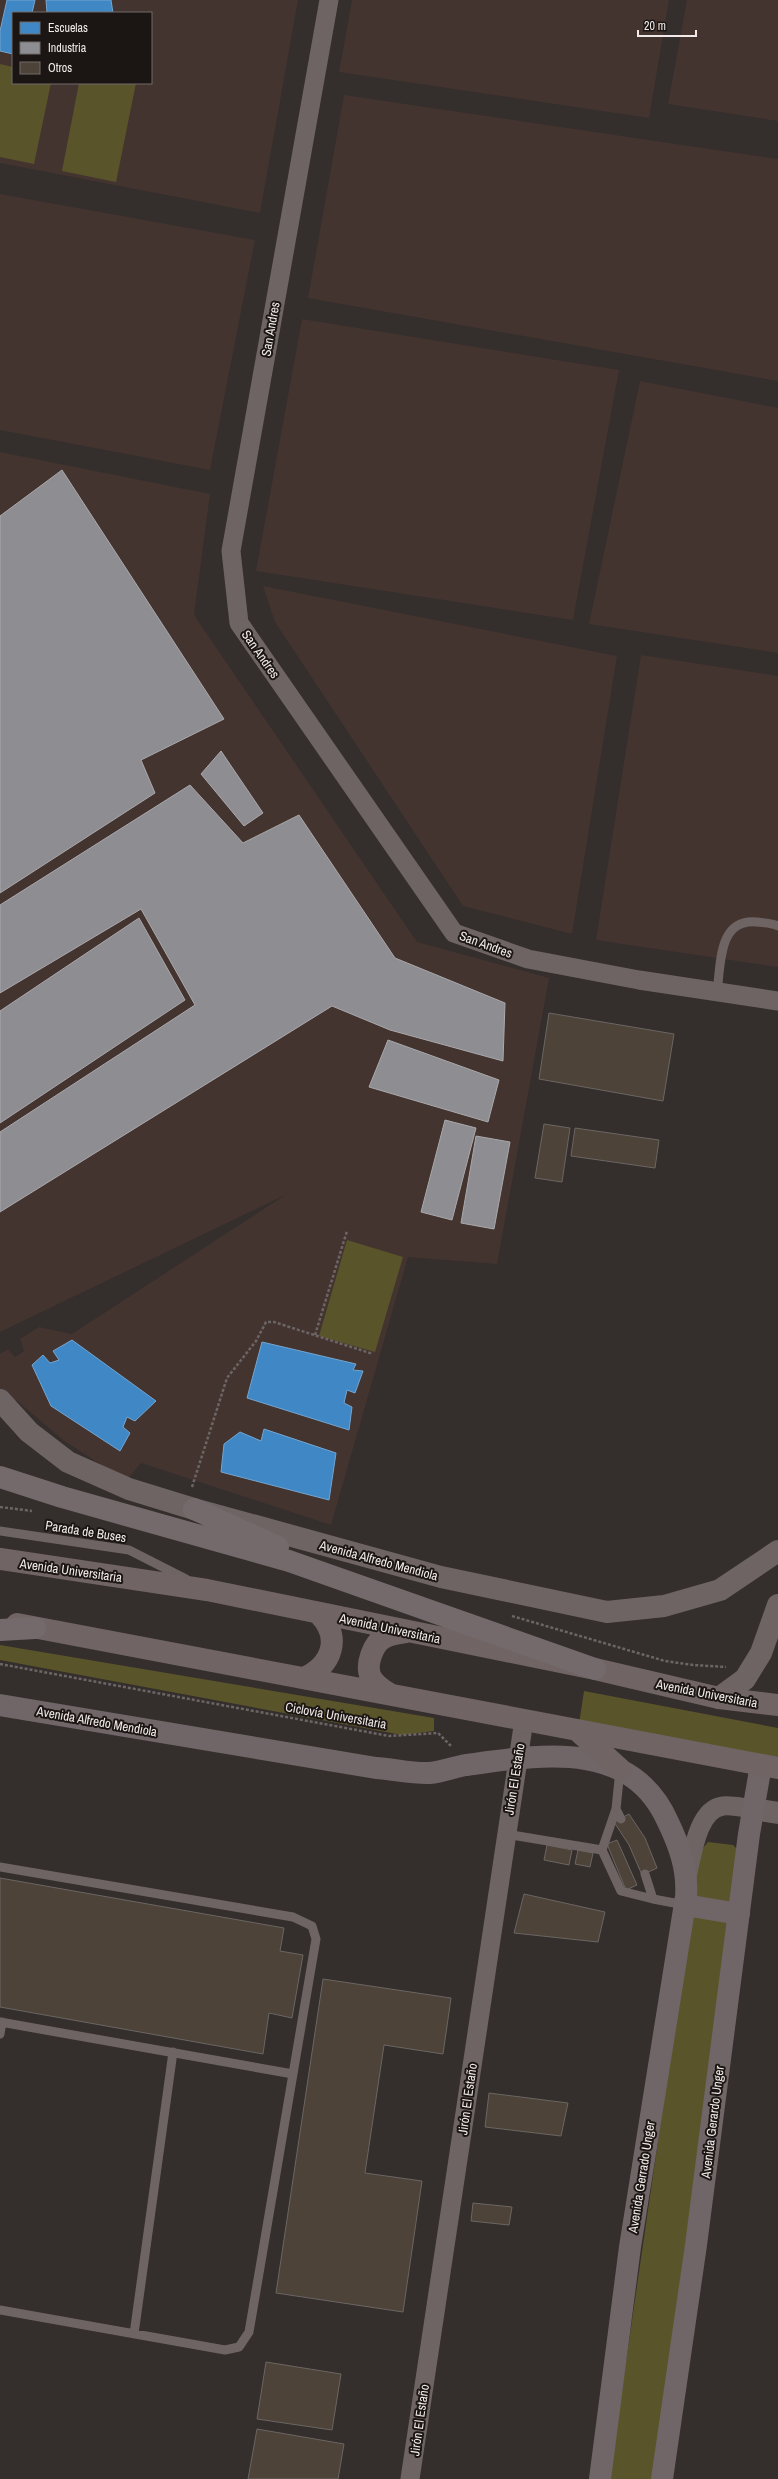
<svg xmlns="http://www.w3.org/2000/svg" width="778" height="2479" viewBox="0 0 778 2479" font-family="'Archivo Narrow',sans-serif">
<rect width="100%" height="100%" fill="#342e2c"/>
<path fill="#44342f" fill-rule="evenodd" d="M0,0H298L260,213L0,163ZM13,13H151V83H13Z
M352,0H669L649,118L339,72Z
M687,0H778V121L668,104Z
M344,95L778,159V381L308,298Z
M0,194L255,240L210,470L0,430Z
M302,319L619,370L573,620L256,571Z
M640,381L778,408V653L589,624Z
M0,452L210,494L194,615L417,942L549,978L497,1264L408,1257L331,1525L141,1463L126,1481L63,1440L16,1400L9,1406L0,1395V1354L8,1349L15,1357L24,1351L20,1339L39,1327L72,1334L285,1195L0,1332Z
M263,586L617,656L572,934L463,906L275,622Z
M641,655L778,676V967L596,940Z"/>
<path fill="#5a542a" d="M0,64L13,67V83H51L34,164L0,157Z
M79,83H136L116,182L62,171Z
M347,1240L403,1257L375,1352L319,1336Z
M0,1645L434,1718V1731L402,1735L0,1660Z
M584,1691L778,1728V1765L579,1724Z
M708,1842L733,1845L741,1853L652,2479H609L695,1886L693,1860Z"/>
<path fill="#3f88c5" stroke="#74a5d0" d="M7,0H35L32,13H13V54L0,51V31Z
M46,0H111L113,13H47Z
M72,1340L156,1401L135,1421L127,1417L123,1427L130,1433L120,1451L51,1406L32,1365L43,1355L50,1363L59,1360L53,1351Z
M262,1342L356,1364L353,1370L363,1371L355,1393L347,1390L344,1403L352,1407L349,1430L247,1398Z
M264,1429L336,1453L329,1500L221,1472L224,1444L240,1432L261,1441Z"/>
<path fill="#8d8d92" stroke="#aba9ac" d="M62,470L224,719L141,760L155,793L0,893V516Z
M221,751L263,813L244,826L201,774Z
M190,785L243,843L299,815L395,958L505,1003L503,1061L390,1030L332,1006L0,1212V1132L195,1005L141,909L0,993V905Z
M139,918L185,1000L0,1123V1011Z
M388,1040L499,1080L488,1122L369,1087Z
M445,1120L476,1128L452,1220L421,1212Z
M476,1136L510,1142L494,1229L461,1223Z"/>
<path fill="#4e4338" stroke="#6a6663" d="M549,1013L674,1034L663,1101L539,1079Z
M544,1124L570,1128L562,1182L535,1178Z
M575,1128L659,1140L655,1168L571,1156Z
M629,1814L645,1838L657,1868L642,1875L629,1845L614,1822Z
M617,1840L637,1885L626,1890L607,1844Z
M547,1845L572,1850L569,1865L544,1860Z
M578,1850L593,1853L590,1867L575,1864Z
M0,1878L284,1928L280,1951L303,1955L292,2018L269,2013L263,2054L0,2007Z
M524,1894L605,1912L598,1942L514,1933Z
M323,1979L451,1998L443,2054L384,2045L365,2173L422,2181L403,2312L276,2293Z
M489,2093L568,2103L561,2136L485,2127Z
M473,2203L512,2207L509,2225L471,2221Z
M266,2362L341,2374L332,2430L257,2419Z
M257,2429L344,2444L338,2479H248Z"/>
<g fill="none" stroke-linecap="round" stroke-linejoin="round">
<path stroke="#6c6565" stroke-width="2.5" stroke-dasharray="3 2" stroke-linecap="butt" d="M315,1335L347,1231
M192,1487L227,1378L256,1341L266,1322H274L373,1354
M0,1507L32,1511
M512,1616L665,1661L693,1665L726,1667
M0,1664L389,1736L438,1733L452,1747"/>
<path stroke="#6e6464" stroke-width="9" d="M717,992C721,964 718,918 757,922C764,923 772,923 778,926
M0,1531L129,1550L186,1579
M620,1770L616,1809L621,1819
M616,1809L602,1850L621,1891L653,1899
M506,1834L602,1850
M0,1867L293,1917L312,1926L316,1939L293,2074L0,2022
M645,1874L653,1899L685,1905
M0,2034L2,2022
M0,2310L225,2350L239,2347L249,2332L293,2074
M134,2334L173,2052"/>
<path stroke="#6e6464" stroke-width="19" d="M329,0L231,551L239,623L454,933L528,959L639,980L778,1001
M687,1877C692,1857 697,1809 723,1806C733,1805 744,1808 754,1809
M410,2479L524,1720"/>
<path stroke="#6e6464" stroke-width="22" d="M0,1400L29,1432L68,1462L129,1489L194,1509L441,1577L607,1612L664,1606L720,1590L778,1551
M719,1698L745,1679L761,1653L778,1605
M754,1809L778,1813"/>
<path stroke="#706567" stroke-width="22" d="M0,1705L376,1768C393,1769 413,1774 430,1773C442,1772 454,1767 466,1765C540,1755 631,1738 668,1822C680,1847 688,1870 686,1897L630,2247L600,2479
M685,1905L739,1914
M662,2479L696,2245L749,1834L761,1765"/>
<path stroke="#706464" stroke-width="22" d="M0,1559L207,1590L595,1669L719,1698L778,1705
M17,1624L778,1768
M304,1678C332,1665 342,1638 319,1614
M390,1694C383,1690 373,1684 370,1675C366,1664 373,1645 382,1639C389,1634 399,1633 406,1632
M577,1730L620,1769"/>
<path stroke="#756a6b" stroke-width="22" d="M0,1477L62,1497L289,1561L595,1669
M194,1509L278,1547
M0,1630L35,1628"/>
</g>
<g text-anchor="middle" stroke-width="4" stroke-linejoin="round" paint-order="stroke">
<g font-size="13" fill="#f1eae8" stroke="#1b1614">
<text transform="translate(270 329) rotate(-80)" y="5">San Andres</text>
<text transform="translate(261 654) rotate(55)" y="5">San Andres</text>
<text transform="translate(486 944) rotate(20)" y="5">San Andres</text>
<text transform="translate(86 1531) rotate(9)" y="5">Parada de Buses</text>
<text transform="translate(379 1560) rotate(15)" y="5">Avenida Alfredo Mendiola</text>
<text transform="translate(71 1570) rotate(8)" y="5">Avenida Universitaria</text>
<text transform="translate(390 1628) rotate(12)" y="5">Avenida Universitaria</text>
<text transform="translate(707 1693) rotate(11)" y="5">Avenida Universitaria</text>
<text transform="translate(336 1715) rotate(10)" y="5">Ciclovía Universitaria</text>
<text transform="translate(97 1721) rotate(10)" y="5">Avenida Alfredo Mendiola</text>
<text transform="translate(514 1779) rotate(-81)" y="5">Jirón El Estaño</text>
<text transform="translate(467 2099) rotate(-82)" y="5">Jirón El Estaño</text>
<text transform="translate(712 2122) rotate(-83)" y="5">Avenida Gerardo Unger</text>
<text transform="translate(641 2177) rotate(-81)" y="5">Avenida Gerrado Unger</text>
<text transform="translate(419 2420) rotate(-82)" y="5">Jirón El Estaño</text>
</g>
</g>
<rect x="12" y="12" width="140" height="72" fill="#1b1614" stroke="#716b69"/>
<rect x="20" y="22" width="20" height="12" fill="#3f88c5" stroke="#716b69"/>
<text x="48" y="32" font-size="12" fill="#f1eae8">Escuelas</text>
<rect x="20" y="42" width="20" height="12" fill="#8d8d92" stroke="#716b69"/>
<text x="48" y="52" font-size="12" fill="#f1eae8">Industria</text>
<rect x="20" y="62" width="20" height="12" fill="#4e4338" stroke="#716b69"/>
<text x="48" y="72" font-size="12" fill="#f1eae8">Otros</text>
<path d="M638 30v6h58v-6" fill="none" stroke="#f1eae8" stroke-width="2"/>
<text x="644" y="30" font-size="12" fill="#f1eae8" stroke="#1b1614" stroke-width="3" paint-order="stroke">20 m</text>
</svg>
